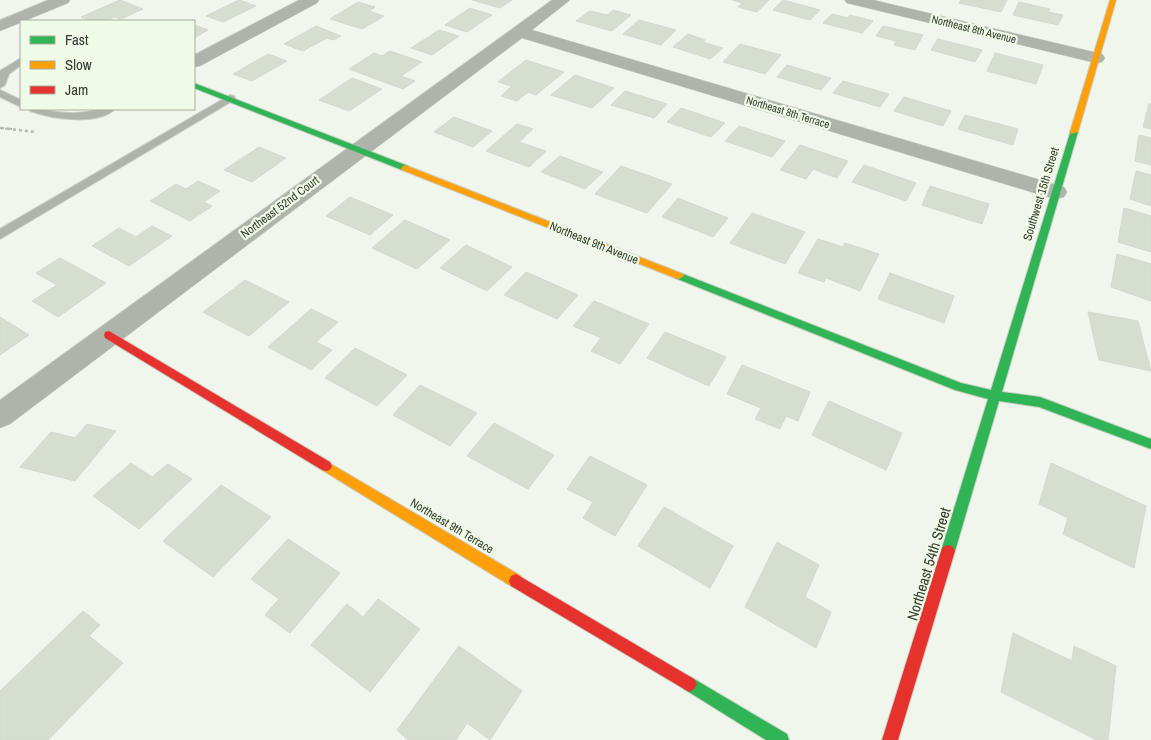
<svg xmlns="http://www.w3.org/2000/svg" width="1151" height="740" viewBox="0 0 1151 740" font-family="'Archivo Narrow',sans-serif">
<rect width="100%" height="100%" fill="#f0f6eb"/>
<path fill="#d6decf" stroke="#d3d8d0" d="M120,0L143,9L121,19L115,17L105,21H92L81,17Z
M239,0L256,6L223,22L206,16Z
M472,0H512L500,8Z
M732,0H769L757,12L738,7L742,3Z
M783,0L820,10L810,20L773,10Z
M961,0H1007L1001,12L959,3Z
M358,2L375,7L369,11L384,16L362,29L330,19Z
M1019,2L1050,9L1048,12L1063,15L1058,25L1013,15Z
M470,8L492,15L467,32L445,25Z
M613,10L631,15L612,31L576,21L590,11L607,15Z
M832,14L848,18L850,15L873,21L862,33L823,23Z
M639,20L676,30L661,45L623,34Z
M194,25L208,30L194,38Z
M316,26L341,36L333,40L327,38L303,51L284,44Z
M883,26L923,35L915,50L894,45L896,41L876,36Z
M439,30L459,36L432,55L411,48Z
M688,34L705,40L703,42L723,48L710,59L673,47Z
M938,39L982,50L975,62L931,50Z
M740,44L781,55L765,74L723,62Z
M390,51L422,62L401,76L415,81L403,89L349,69L374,53L382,56Z
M995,53L1043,65L1036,84L987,71Z
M268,54L287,61L252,81L233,74Z
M526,60L564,72L536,95L528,92L517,101L501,96L512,86L498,82Z
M787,65L831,78L821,90L777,77Z
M575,75L614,88L592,108L551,95Z
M352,78L382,89L349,111L319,100Z
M843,81L889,94L880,107L833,93Z
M625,91L667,104L654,118L611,105Z
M904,97L951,111L943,126L894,111Z
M1149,104H1151V129L1143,127Z
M681,108L725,123L711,137L667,122Z
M965,115L1018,129L1013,145L958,129Z
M454,117L492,131L473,147L434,132Z
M517,124L533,129L519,142L546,151L529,167L486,151Z
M739,126L785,141L772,157L725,141Z
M1139,135L1151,138V165L1135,161Z
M800,145L848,161L837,178L813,169L806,179L780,170Z
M259,147L286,158L252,182L224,170Z
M560,156L603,172L585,189L541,172Z
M864,165L916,183L906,201L852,182Z
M621,166L672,184L647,213L595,194Z
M1136,171L1151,175V206L1130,199Z
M198,181L220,191L204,202L212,206L190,221L150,201L176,184L186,189Z
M930,186L989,204L982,224L922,205Z
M350,197L393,215L370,235L326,216Z
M678,198L728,218L713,237L662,217Z
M1124,208L1151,216V252L1118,242Z
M752,213L805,232L785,264L730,243Z
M405,220L450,240L417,269L372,248Z
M152,226L172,236L129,266L92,246L119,228L136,237Z
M818,239L843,247L845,243L879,254L860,291L826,278L824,282L798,273Z
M466,245L512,267L487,291L440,268Z
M1117,254L1151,264V301L1111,287Z
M60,258L106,283L58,317L32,301L57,285L36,273Z
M526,272L578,295L557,319L504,295Z
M890,273L954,296L944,323L878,299Z
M245,280L289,302L249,336L203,312Z
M594,301L649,324L620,364L591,351L601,338L573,326Z
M311,309L338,322L316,342L332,350L311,370L268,347Z
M1088,312L1138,321L1151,371L1099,360Z
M0,317L29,335L0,355Z
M665,332L726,357L709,386L647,358Z
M355,348L407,375L377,406L325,378Z
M742,365L810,392L798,421L786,416L780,429L755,419L761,408L727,394Z
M420,385L477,413L450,446L393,415Z
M829,401L902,433L886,470L812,435Z
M494,423L554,455L528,489L467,456Z
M87,424L116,431L75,481L20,467L51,432L75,438Z
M590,456L647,485L615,536L583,518L593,502L567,489Z
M131,463L152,477L168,464L192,479L139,529L93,496Z
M1051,463L1146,506L1134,568L1063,534L1068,518L1039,504Z
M221,485L271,517L213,577L163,541Z
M664,507L733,546L710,588L638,546Z
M288,539L340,573L290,633L265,615L279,599L251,579Z
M777,542L819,565L805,597L831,612L816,648L745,607Z
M378,599L420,629L370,692L311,645L347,604L363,617Z
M83,611L100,625L89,636L123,663L48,740H0V691Z
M1013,633L1072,661L1074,646L1116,666L1108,740H1097L1001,692Z
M459,646L522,691L490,740L467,723L456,740H408L397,730Z"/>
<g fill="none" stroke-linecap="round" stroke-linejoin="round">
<defs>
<path id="lane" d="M21,58V65L9,74L5,85L0,88V71Z
M0,90L21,100V107L0,97Z
M230,95L234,96L235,98L234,100L0,239V229Z
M29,109C44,109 57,113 72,113C87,113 101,108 115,109C97,126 52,119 30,111Z"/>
<path id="street" d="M48,0H70L68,3L0,31V20Z
M299,0H319L317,3L200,66L194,67V55Z
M552,0H570L532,30L1064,187L1067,192L1064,197L1056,199L1048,197L522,38L10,424L0,428V400Z
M845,0H873L1102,54L1105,58L1102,62L1096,63L847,3Z"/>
<path id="fast" d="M194,83L408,166L409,168L408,170H402L194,88Z
M1071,130L1078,132L1002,392L1040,397L1151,439V449L1039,407L999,401L955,551L953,555L948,557L943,555L941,551L988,399L955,390L675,278L674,276L679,273L683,274L961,383L991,390Z
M689,676L787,734L789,740H766L684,689L681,684L684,679Z"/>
<path id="slow" d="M1110,0H1116L1078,132L1071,134L1070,132Z
M405,165L683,274L684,276L679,279L675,278L402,170L401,168Z
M326,461L521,576L523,581L521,586L516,588L511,586L322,470L320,466L322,462Z"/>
<path id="jam" d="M109,331L330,462L332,466L330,470L326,471L322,470L105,338L104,335L105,332Z
M948,545L953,547L955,551L898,740H882L941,551L943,547Z
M516,574L694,679L697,684L694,689L689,692L684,689L511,586L509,581L511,576Z"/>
</defs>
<use href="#lane" stroke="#cbd0c7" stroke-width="2"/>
<use href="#street" stroke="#cbd0c7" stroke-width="1"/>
<use href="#fast" stroke="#cbd0c7" stroke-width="2"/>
<use href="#slow" stroke="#cbd0c7" stroke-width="2"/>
<use href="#jam" stroke="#cbd0c7" stroke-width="2"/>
<path stroke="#b5bab2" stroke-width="2" stroke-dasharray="2.5 2.5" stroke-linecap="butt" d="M0,128L12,129"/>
<path stroke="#b5bab2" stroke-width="2.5" stroke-dasharray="3 3" stroke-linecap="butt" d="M1,128L35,132"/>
<use href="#lane" fill="#afb4aa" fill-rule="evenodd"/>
<use href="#street" fill="#afb4aa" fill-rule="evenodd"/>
<use href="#fast" fill="#30b455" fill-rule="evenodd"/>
<use href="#slow" fill="#ff9f0a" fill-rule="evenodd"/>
<use href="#jam" fill="#e5322d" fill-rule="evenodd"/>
</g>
<g text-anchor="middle" stroke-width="4.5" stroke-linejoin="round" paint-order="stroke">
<g font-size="11" fill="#363b33" stroke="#effbe6">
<text transform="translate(974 29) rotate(14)" y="4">Northeast 8th Avenue</text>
<text transform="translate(788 112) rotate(17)" y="4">Northeast 8th Terrace</text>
</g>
<g font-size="12" fill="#363b33" stroke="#effbe6">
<text transform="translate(1041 194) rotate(-73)" y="4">Southwest 15th Street</text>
<text transform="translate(280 207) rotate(-37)" y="4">Northeast 52nd Court</text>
<text transform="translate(594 243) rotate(22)" y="4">Northeast 9th Avenue</text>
<text transform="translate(452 526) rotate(31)" y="4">Northeast 9th Terrace</text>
</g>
<g font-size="15" fill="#363b33" stroke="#effbe6">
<text transform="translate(929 564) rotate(-73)" y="5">Northeast 54th Street</text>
</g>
</g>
<rect x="20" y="20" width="175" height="90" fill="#effbe6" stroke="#a5ae9e"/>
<rect x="30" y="36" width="25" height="8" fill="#30b455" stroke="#a5ae9e"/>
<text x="65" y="45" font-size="15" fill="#363b33">Fast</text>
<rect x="30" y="61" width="25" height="8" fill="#ff9f0a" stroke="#a5ae9e"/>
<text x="65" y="70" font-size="15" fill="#363b33">Slow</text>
<rect x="30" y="86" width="25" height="8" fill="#e5322d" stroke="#a5ae9e"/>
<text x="65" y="95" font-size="15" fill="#363b33">Jam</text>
</svg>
